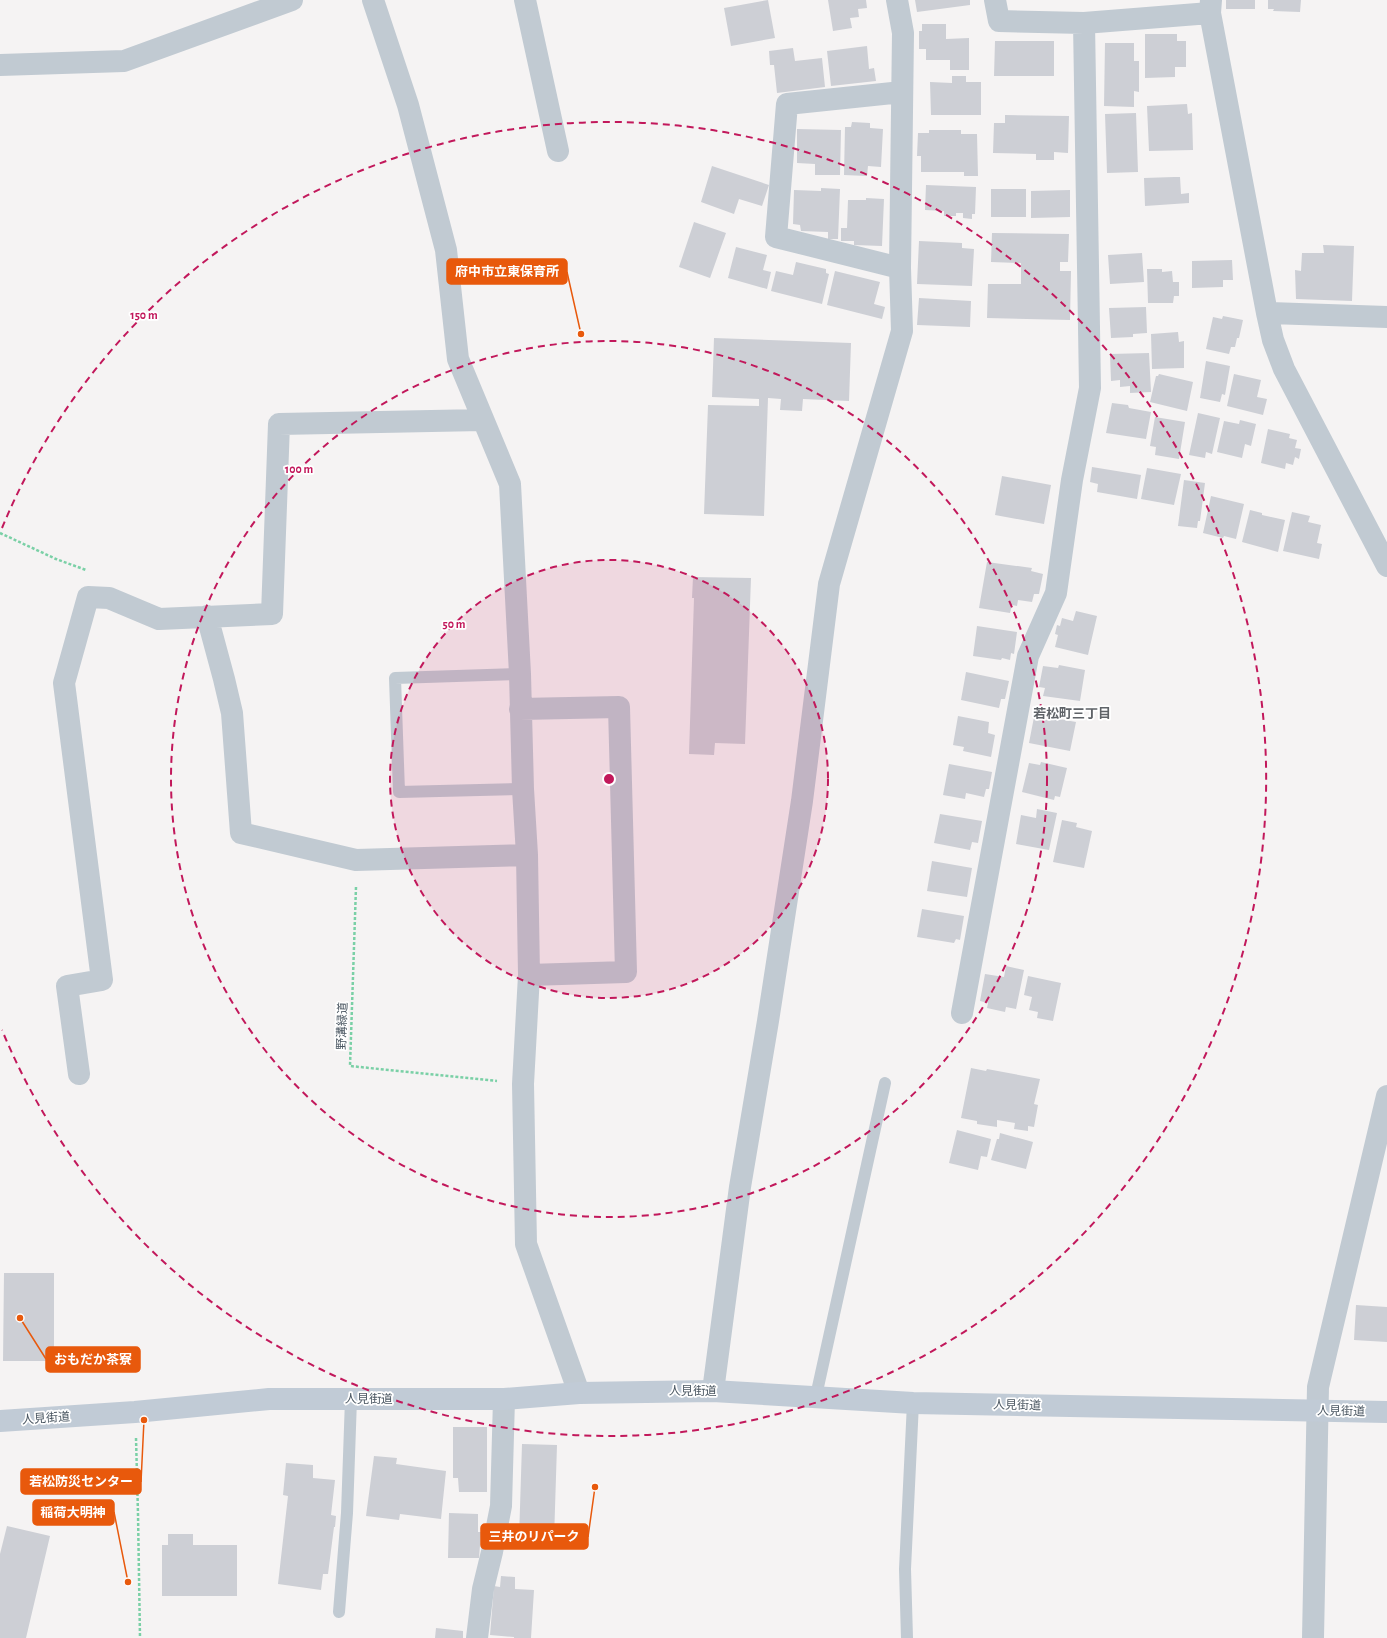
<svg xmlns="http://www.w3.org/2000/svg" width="1387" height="1638" viewBox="0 0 1387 1638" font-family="'Alegreya Sans','Noto Sans JP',sans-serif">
<rect width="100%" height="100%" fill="#f5f3f3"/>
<path fill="#cdcfd5" d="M768,0L775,38L731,46L724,8Z
M828,0H866L867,8L858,9L859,17L850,18L852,28L833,31Z
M915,0H970V5L917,12Z
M1226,0H1255V9H1226Z
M1268,0H1301L1300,12L1273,11L1274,9H1268Z
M922,24H946V39L969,38V70H950V60H926V49H919V31H922Z
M1145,34H1177V41H1186V67H1175V77L1145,78Z
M995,41H1054V76H994Z
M1105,43H1134V61H1139V92L1134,91V107L1104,106Z
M867,46L869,69L874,68L876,81L831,86L827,51Z
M793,48L795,61L822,58L825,87L777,93L774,65H770L769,51Z
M952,76H966V82H981V115H931L930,82L952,83Z
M1187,104L1188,114L1192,113L1193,150L1149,151L1147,106Z
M1136,113L1138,172L1107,173L1105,114Z
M1005,115L1069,116L1068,153L1054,152V160H1036V154L993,153L994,123H1005Z
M852,122L870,123V128L883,129L881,167L868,166L867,176L844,175L845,127H851Z
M797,129L841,130L840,175H815V164L797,163Z
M929,130H961V134H977L978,176H964V172H921V156H917L918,133H929Z
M712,166L769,185L762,206L739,199L734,214L701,202Z
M1174,177H1180L1181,194L1189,193V203L1145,206L1144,178Z
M926,185L976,187L975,214H972V219L963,218V213H956V216H944V211L925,210Z
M821,188L840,189L838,239H828V232L801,231L800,225L793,224L794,190L821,191Z
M991,189H1026V217H991Z
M1070,190V217L1031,218V191Z
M866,198L884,199L882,246L854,245V241H841V228H847L848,200H866Z
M694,222L726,233L710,278L679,267Z
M992,233L1069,234L1068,262H1060V271H1071L1070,320L987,318L988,284H1021V263L991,262Z
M919,241L962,243V248L974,249L972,286L917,284Z
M1323,245L1354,246L1352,301L1296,299L1295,270L1301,271L1302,253H1324Z
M736,247L767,255L763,270L771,272L767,289L728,278Z
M1142,253L1144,282L1110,284L1108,255Z
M1232,260L1233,280H1223V287L1192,288V261Z
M796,262L826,269V273L829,274L822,304L771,291L776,271L793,275Z
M1147,269H1162V272L1172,271L1173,282H1179V296H1174L1173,303H1148Z
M835,271L880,282L874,304L885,307L882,319L827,305Z
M919,298L971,301L970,327L917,325Z
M1146,307L1147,333L1133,334V337L1111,338L1109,308Z
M1223,316L1243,320L1239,338H1237L1235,347H1231L1229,354L1206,349L1213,317L1222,319Z
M1178,332L1179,342L1184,341V368L1152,369L1151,334Z
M714,338L851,343L849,401L803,399L802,411L780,410L781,399L768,398L764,516L704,514L708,405L759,406V399L712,397Z
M1149,353L1151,392L1130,393V386L1120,387V380L1111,381L1110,354Z
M1206,361L1230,366L1225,395L1222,394L1220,402L1200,398Z
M1159,374L1193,382L1187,411L1150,402L1156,376H1158Z
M1234,374L1261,380L1257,397L1267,399L1263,415L1227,406Z
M1112,403L1128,405L1129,408L1151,412L1146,439L1106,433Z
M1198,413L1220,418L1212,454L1206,452L1205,458L1189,455Z
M1155,417L1185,422L1179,459L1155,455L1156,447L1150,446Z
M1240,420L1256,424L1251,446L1245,444L1242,458L1217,452L1224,421L1239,424Z
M1268,429L1290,434L1289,438L1297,440L1295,448L1301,449L1299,459L1295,457L1293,465L1286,463L1285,469L1261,463Z
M1092,467L1141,475L1137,499L1097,492L1098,484L1090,482Z
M1147,468L1181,474L1174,505L1141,499Z
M1002,476L1051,485L1044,524L995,515Z
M1184,480L1205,483L1200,521H1198L1197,528L1178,526Z
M1211,496L1244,504L1236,539L1224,536L1223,538L1203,533Z
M1250,510L1262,513V515L1285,520L1278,552L1242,542Z
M1292,512L1310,516L1308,522L1321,525L1317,543L1322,544L1319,559L1283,551Z
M987,562L1032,568L1031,571L1043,574L1039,594H1034L1032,602L1018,600L1017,606L1012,605L1010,613L979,608Z
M693,577L751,578L745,744L715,743L714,755L689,754L694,598H692Z
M1076,611L1097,616L1088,655L1055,647L1058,635L1055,634L1057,625L1060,626L1062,618L1073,621Z
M977,626L1017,632L1014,654L1011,653L1010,660L1002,658L1001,660L973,656Z
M1059,665L1085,670L1080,701L1043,696L1045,688L1039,687L1043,666L1058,668Z
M966,672L1009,681L1005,699H1001L999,708L961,700Z
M958,716L989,722L988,733L995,735L991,757L963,751L964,747L953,745Z
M1034,717L1047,720L1048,717L1076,722L1070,751L1029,743Z
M1041,762L1067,768L1060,797L1055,796L1054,800L1022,792L1029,763L1040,765Z
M949,764L992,772L989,789H986L984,797L966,793L965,799L943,795Z
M1037,809L1057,813L1049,850L1016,844L1021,815L1036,818Z
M940,814L982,821L978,843L972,842L970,850L934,843Z
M1062,820L1077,823L1076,827L1092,831L1084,868L1053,862Z
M932,861L972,868L967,897L927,891Z
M922,909L964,916L960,940L956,939L954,943L917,937Z
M1006,966L1024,970L1016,1009L1006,1007L1005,1012L987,1008L988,1003L980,1001L985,974L1004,977Z
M1028,976L1061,983L1053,1021L1037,1018L1038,1012L1029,1010L1032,997L1024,995Z
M971,1068L986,1071L987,1069L1040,1079L1034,1104L1038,1105L1034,1127L1028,1126V1131L1014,1129L1015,1123L997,1120V1127L977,1124V1121L961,1118Z
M957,1130L991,1139L987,1157L981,1156L978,1170L949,1163Z
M1000,1133L1033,1142L1026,1169L991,1160L997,1139H999Z
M4,1273H54V1361H3Z
M1356,1305L1387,1307V1342L1354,1340Z
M453,1427H487V1492H459L458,1478H453Z
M522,1444L557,1445L554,1540L519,1539Z
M374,1456L397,1458L396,1464L446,1471L441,1519L400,1514L399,1520L366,1516Z
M286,1463L313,1465V1478L335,1480L331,1515L336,1516L335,1527H334L328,1574H323L321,1590L278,1584L288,1496L283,1495Z
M449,1513L478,1514V1532H481L479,1558H448Z
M7,1526L50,1536L26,1638H0V1554Z
M168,1534H193V1545H237V1596H162V1545H168Z
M501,1576L515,1577V1589L534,1590L531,1638H514V1637L490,1635L494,1586L500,1587Z
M436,1628L463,1631V1638H435Z"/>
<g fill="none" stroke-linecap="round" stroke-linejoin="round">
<path stroke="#7ad0a6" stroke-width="2.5" stroke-dasharray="3 2" stroke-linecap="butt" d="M0,533L56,559L86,570
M356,887L350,1066L497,1081
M136,1438L138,1514L140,1638"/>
<path stroke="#c1cad2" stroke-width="12" d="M520,674L395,678L399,792L523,789
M816,1396L885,1083
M339,1612L347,1513L351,1399
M907,1638L905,1569L913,1403"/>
<path stroke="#c1cad2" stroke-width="22" d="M373,0L408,105L446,250L458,359L510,484L520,674L523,789L527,855L529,975L523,1084L526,1244L579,1393
M525,0L558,151
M995,0L999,21L1084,23
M1211,0L1210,13L1267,313L1273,340L1284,369L1387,566
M0,65L124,61L292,0
M900,268L776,237L787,104L902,92
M1267,313L1387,317
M207,616L224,679L232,713L241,833L356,860L527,855
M520,709L619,707L626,972L529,975
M962,1013L1028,656L1056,593L1072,480L1090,388L1084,23L1210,13
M79,1074L67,986L102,980L64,683L88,597L109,598L159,619L272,614L279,424L482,420
M713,1391L740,1187L768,1021L802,801L829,584L902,331L900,268L903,33L897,0
M477,1638L483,1589L492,1552L501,1506L504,1399
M1313,1638L1318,1387L1387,1096"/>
<path stroke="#c1cbd6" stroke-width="22" d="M0,1421L135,1412L269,1399H504L579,1393L713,1391L913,1403L1387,1412"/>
</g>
<circle cx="609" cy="779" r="219" fill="#c2185b" fill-opacity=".12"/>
<g fill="none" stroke="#c2185b" stroke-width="2" stroke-dasharray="7 5">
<circle cx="609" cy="779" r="219"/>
<circle cx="609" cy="779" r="438"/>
<path d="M2 528A657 657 0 1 1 2 1030"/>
</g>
<g text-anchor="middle" stroke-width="3.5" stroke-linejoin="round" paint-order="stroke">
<g font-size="12" fill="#4a5661" stroke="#fff">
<text transform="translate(342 1026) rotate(-88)" y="4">野溝緑道</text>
<text x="693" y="1395">人見街道</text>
<text x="369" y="1403">人見街道</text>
<text transform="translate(1017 1405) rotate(1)" y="4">人見街道</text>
<text transform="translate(1341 1411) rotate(1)" y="4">人見街道</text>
<text transform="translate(46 1418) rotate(-4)" y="4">人見街道</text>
</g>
<g font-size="13" font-weight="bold" fill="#5f6368" stroke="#fff">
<text x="1072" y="718">若松町三丁目</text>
</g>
</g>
<circle cx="609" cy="779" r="6" fill="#c2185b" stroke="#fff" stroke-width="2"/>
<g font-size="12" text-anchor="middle" font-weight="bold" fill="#c2185b" stroke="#fff" stroke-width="3.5" stroke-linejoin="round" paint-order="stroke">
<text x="144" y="319">150 m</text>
<text x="299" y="473">100 m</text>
<text x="454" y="628">50 m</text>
</g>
<path fill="none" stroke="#e8590c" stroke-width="1.5" d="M581 334L567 272M20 1318L46 1359M144 1420L141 1482M128 1582L114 1512M595 1487L588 1537"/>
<g fill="#e8590c" stroke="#fff" stroke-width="1.5">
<circle cx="581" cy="334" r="4"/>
<circle cx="20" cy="1318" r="4"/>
<circle cx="144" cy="1420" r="4"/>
<circle cx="128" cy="1582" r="4"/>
<circle cx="595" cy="1487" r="4"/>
</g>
<g fill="#e8590c" stroke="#e8590c" stroke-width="1.5">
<rect x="447" y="259" width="120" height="25" rx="4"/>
<rect x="46" y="1347" width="94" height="25" rx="4"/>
<rect x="21" y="1469" width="120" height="25" rx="4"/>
<rect x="33" y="1500" width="81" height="25" rx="4"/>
<rect x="481" y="1524" width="107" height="25" rx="4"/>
</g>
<g font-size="13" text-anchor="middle" font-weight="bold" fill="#fff">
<text x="507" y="276">府中市立東保育所</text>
<text x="93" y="1364">おもだか茶寮</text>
<text x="81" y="1486">若松防災センター</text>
<text x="73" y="1517">稲荷大明神</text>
<text x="534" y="1541">三井のリパーク</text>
</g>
</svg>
